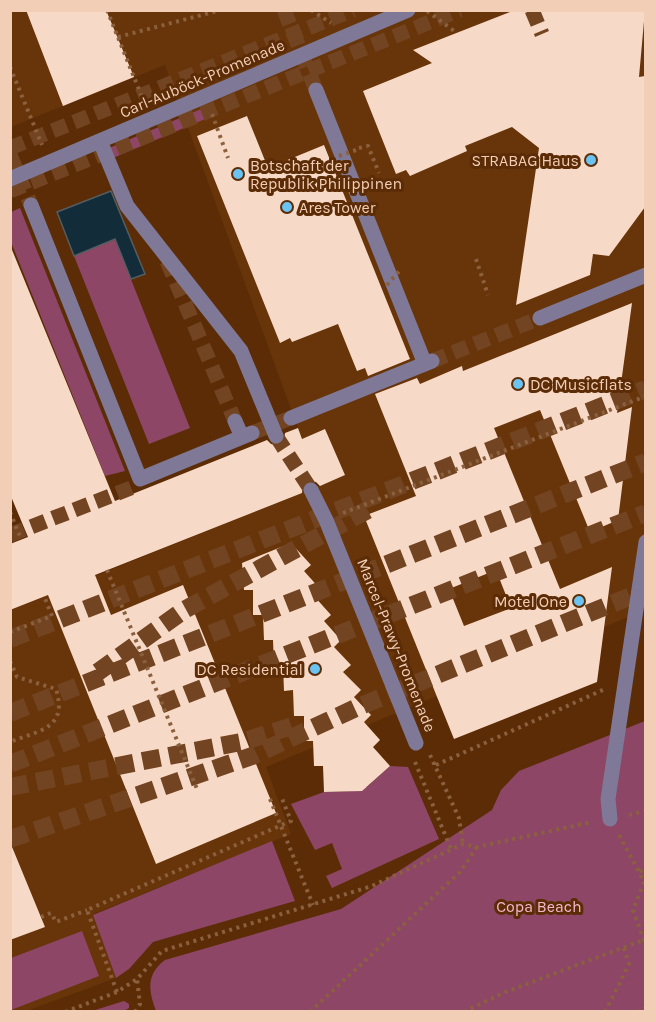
<svg xmlns="http://www.w3.org/2000/svg" width="656" height="1022" viewBox="0 0 656 1022" font-family="Karla,sans-serif">
<rect width="100%" height="100%" fill="#5b2c06"/>
<path fill="#683409" d="M11,11H645V610L266,767L291,834L93,914L116,978L24,1012L10,1011L11,610L345,475L325,429L302,439L165,65L11,127Z"/>
<path fill="#8d4665" d="M206,107L210,117L113,158L109,148Z
M20,208L125,471L105,476L11,242V212Z
M115,239L190,428L149,444L74,256Z
M645,721V1011H156C149,992 145,975 165,960L341,909L492,810L501,790L519,771Z
M390,766L408,767L439,839L332,888L326,876L342,869L332,843L315,850L291,804L324,792L356,791L357,784L367,787Z
M272,841L295,901L153,942L129,969L116,978L93,915Z
M82,931L99,976L11,1010V958Z
M124,1001L129,1004V1008L124,1011H92Z"/>
<path fill="#122c3a" stroke="#555d60" stroke-width="1.5" d="M111,191L145,274L131,279L115,239L74,256L57,212Z"/>
<path fill="#f7d9c7" fill-rule="evenodd" d="M26,10H106L134,77L63,106Z
M515,10H645L639,77L645,76V207L609,256L593,254L590,275L516,305L539,148L512,127L465,146L467,151L410,176L406,170L396,174L363,91L432,63L413,50Z
M247,116L268,168L324,145L410,359L368,376L365,368L357,371L338,324L292,342L290,338L280,343L197,136Z
M10,245L115,501L267,440L271,444L279,445L284,441L285,433L298,428L302,439L325,429L345,475L320,486L316,482L307,481L303,485L302,493L95,575L111,615L183,585L276,813L156,864L48,595L10,610V544L28,537L10,494Z
M632,303L617,413L632,407L618,520L590,532L540,410L494,428L560,589L612,567L597,682L454,739L364,516L416,496L375,394L417,378L420,384L462,366L463,371ZM496,570L511,608L464,626L449,589Z
M291,543L311,565L304,571L321,590L314,596L331,615L324,621L341,640L334,647L351,665L343,672L361,690L354,697L371,715L364,722L380,740L373,747L390,766L362,791L324,792L323,766H314L313,741H304V716H294L293,690L284,691L283,665H274L273,640H264L263,615H253V590H244L242,563Z
M10,842L45,927L10,940Z"/>
<g fill="none" stroke-linecap="round" stroke-linejoin="round">
<path stroke="#724421" stroke-width="15" stroke-dasharray="15 8" stroke-linecap="butt" d="M284,10L316,90
M532,10L542,34
M10,155L31,205
M167,261L235,421
M432,361L540,318
M252,433L291,418
M276,436L311,490
M10,535L136,486"/>
<path stroke="#724421" stroke-width="15" stroke-dasharray="15 8" stroke-linecap="butt" d="M10,148L353,10
M10,191L460,10"/>
<path stroke="#724421" stroke-width="18" stroke-dasharray="18 9" stroke-linecap="butt" d="M10,639L646,389
M98,672L184,610L373,507
M10,713L646,462
M10,764L646,513
M10,787L241,742L296,725
M10,839L252,756L358,707L646,590"/>
<path stroke="#8b603e" stroke-width="4" stroke-dasharray="3 4.5" stroke-linecap="butt" d="M107,10L144,102
M311,10L331,23
M427,11L457,33
M118,37L221,10
M10,67L42,145
M212,114L228,158
M359,148L368,146L379,173
M476,259L488,295
M10,512L21,539
M343,513L646,396
M107,570L197,789
M10,632L52,616L44,596
M10,661L17,677L56,689C68,728 41,730 10,742
M430,755L459,818L463,844
M415,762L451,849
M436,765L605,689
M270,799L313,905
M629,815L646,811
M619,835L639,872
M41,917L51,913L56,922L87,910
M644,941L633,910L644,882L639,872L646,869
M117,992L87,910L291,821L281,796
M65,1012L117,992L137,979L162,951L372,886L463,844L477,847L592,822
M135,1012L140,1004L137,979
M310,1012L460,872L477,847
M464,1012L503,993L646,939
M605,1012L629,964L624,948
M637,1012L646,1008"/>
<path stroke="#7f7997" stroke-width="15" d="M316,90L425,364
M100,141L127,206L241,351L276,436
M10,179L408,10
M31,205L140,479L252,433
M540,318L646,275
M291,418L432,361
M235,421L242,437
M311,490L326,520L416,743
M610,819L608,799L646,542"/>
<path stroke="#8b603e" stroke-width="4" stroke-dasharray="3 4.5" stroke-linecap="butt" d="M339,156L356,150
M387,285L401,269"/>
</g>
<g fill="#6bc3f2" stroke="#5b2c06" stroke-width="2">
<circle cx="591" cy="160" r="6"/>
<circle cx="238" cy="174" r="6"/>
<circle cx="287" cy="207" r="6"/>
<circle cx="518" cy="384" r="6"/>
<circle cx="579" cy="601" r="6"/>
<circle cx="315" cy="669" r="6"/>
</g>
<g text-anchor="middle" stroke-width="6" stroke-linejoin="round" paint-order="stroke">
<g font-size="16" fill="#f2ceb7" stroke="#5b2c06">
<text transform="translate(202 78) rotate(-23)" y="6">Carl-Auböck-Promenade</text>
<text transform="translate(397 645) rotate(68)" y="6">Marcel-Prawy-Promenade</text>
</g>
<g font-size="16" fill="#f2ceb7" stroke="#5b2c06" text-anchor="end">
<text x="579" y="166">STRABAG Haus</text>
<text x="250" y="171" text-anchor="start">Botschaft der<tspan x="250" dy="18">Republik Philippinen</tspan></text>
<text x="299" y="213" text-anchor="start">Ares Tower</text>
<text x="530" y="390" text-anchor="start">DC Musicflats</text>
<text x="567" y="607">Motel One</text>
<text x="303" y="675">DC Residential</text>
</g>
<g font-size="16" fill="#f5b6ce" stroke="#5b2c06">
<text x="539" y="912">Copa Beach</text>
</g>
</g>
<rect width="656" height="1022" fill="none" stroke="#f2ceb7" stroke-width="24"/>
</svg>
